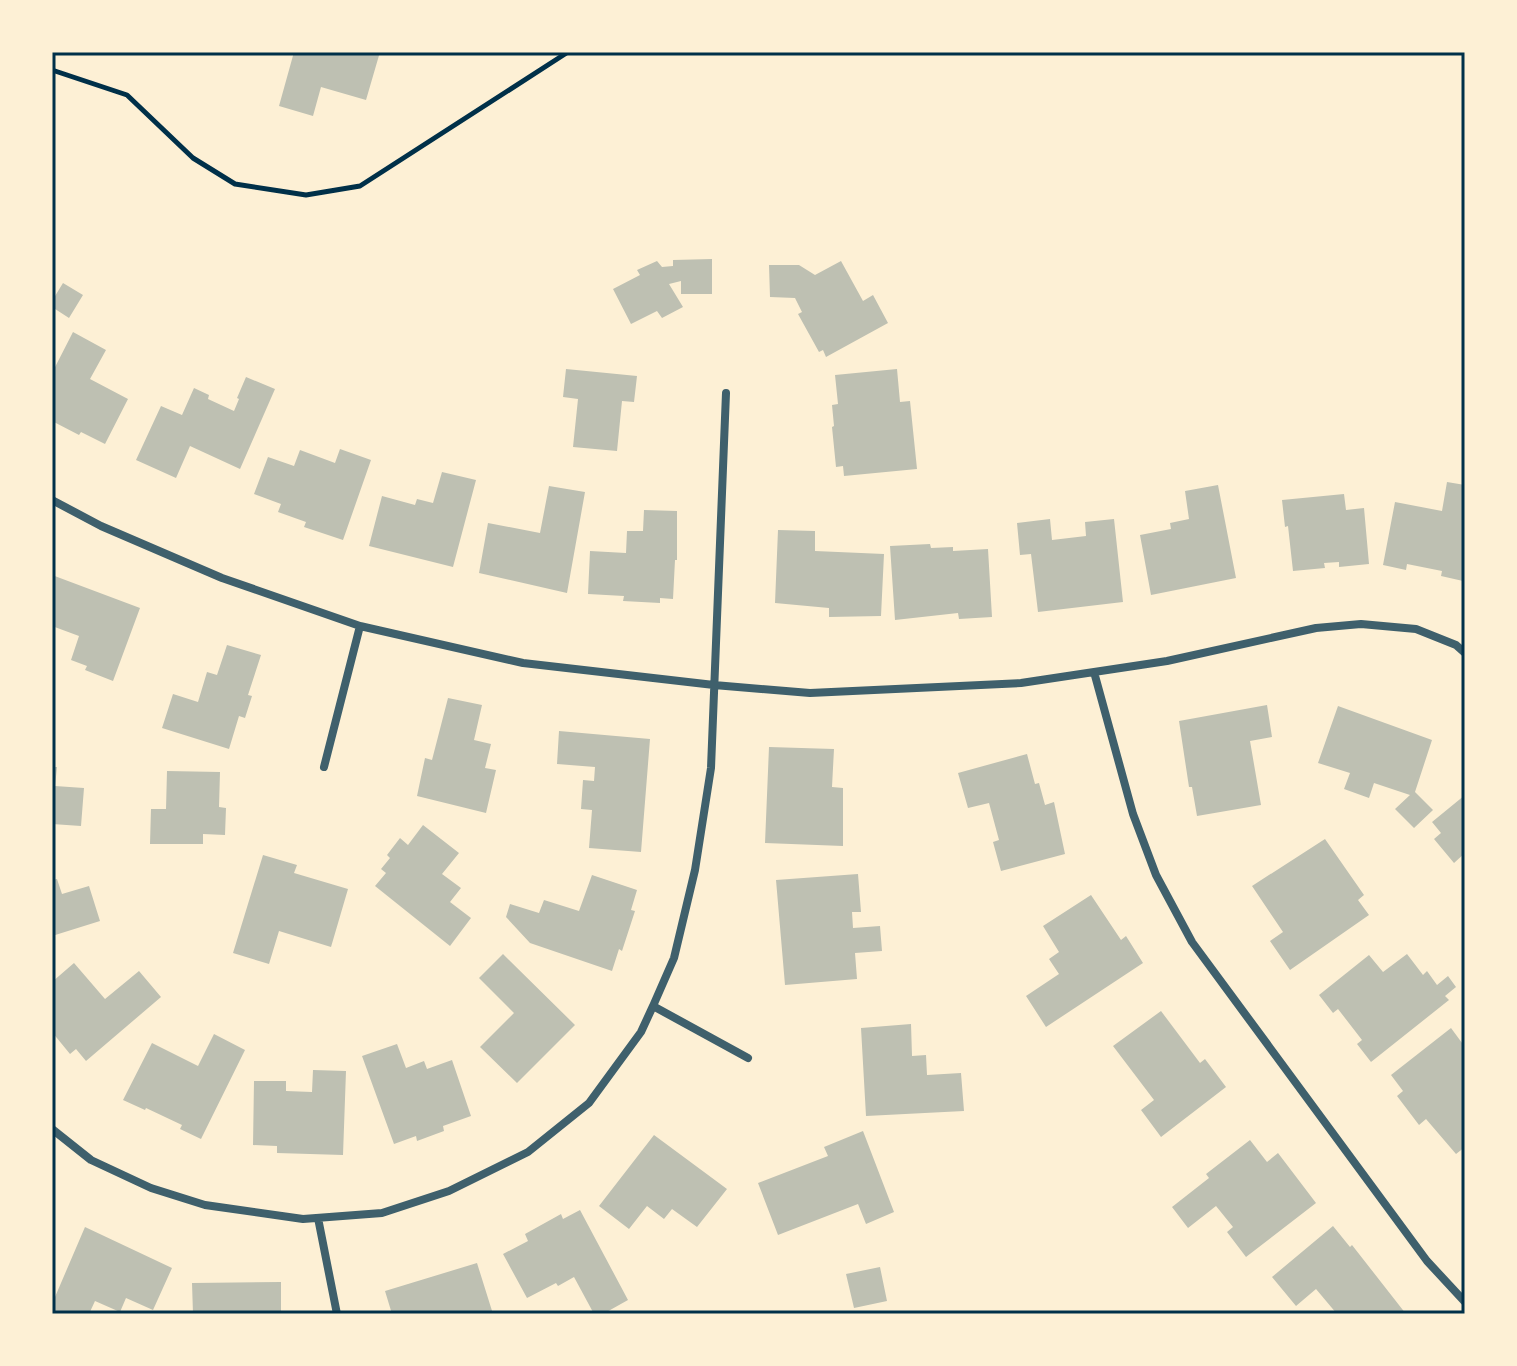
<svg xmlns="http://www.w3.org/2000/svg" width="1517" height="1366" viewBox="0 0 1517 1366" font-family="'Titillium Web',sans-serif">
<rect width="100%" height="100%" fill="#fdf0d5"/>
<path fill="#bec0b2" d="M294,52H380L366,100L321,87L313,116L279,106Z
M712,259V294H681V281L669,284L683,307L662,318L657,311L631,324L613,289L640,275L637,270L657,261L662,267L673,266V260Z
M841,261L863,301L873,295L888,323L826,357L823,350L819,352L798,314L802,312L795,298L770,297L769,265H799L815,275Z
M63,283L83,295L69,318L52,307V301Z
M73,332L106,350L90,379L128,399L105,444L81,432L79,435L52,421V373Z
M566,369L637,376L634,402L622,401L617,451L573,447L578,399L563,397Z
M897,369L900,402L910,401L917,469L844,476L843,466L836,467L832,427L834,426L832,405L838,404L835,375Z
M246,377L275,389L240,469L190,446L176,478L136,460L161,406L182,415L194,388L209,395L208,399L234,411L239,399L237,398Z
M340,449L371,460L343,540L304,527L306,522L278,512L281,504L254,494L268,457L294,466L300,450L335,463Z
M442,472L476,480L453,567L369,546L382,496L415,505L417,499L433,503Z
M1447,482L1465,485V569L1463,581L1441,576L1442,571L1407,564L1406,570L1383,565L1395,502L1442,511Z
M1218,485L1236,578L1151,595L1140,535L1171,529L1170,523L1189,519L1185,491Z
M549,486L585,492L567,593L479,573L488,523L540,533Z
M1344,494L1346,510L1364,508L1369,564L1339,567V562L1324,563L1325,568L1293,571L1288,526L1285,527L1282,500Z
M644,510L677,511V560H675L673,599L660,598V603L623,601L624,596L588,594L590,551L626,553L627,531H643Z
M1050,519L1052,540L1086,536L1085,522L1114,519L1123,602L1038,612L1031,554L1020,555L1017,523Z
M778,530L815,531V551L884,554L881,616L829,617V608L775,603Z
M930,544L931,548L953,547V551L988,549L992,617L959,619L958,613L895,620L890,546Z
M52,575L140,608L113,681L85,670L87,666L71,660L79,636L52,626Z
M227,645L261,655L248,695L252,696L245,718L239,716L229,749L162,728L173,694L198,702L207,672L217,675Z
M448,698L482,705L474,740L491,744L485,768L496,770L486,813L417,796L425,758L432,760Z
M1267,705L1272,737L1250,741L1261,805L1197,816L1192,787H1189L1179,721Z
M1338,706L1432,740L1415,792L1433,810L1414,828L1395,809L1410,795L1374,783L1369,798L1344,789L1350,773L1318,763Z
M559,731L650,739L641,852L589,848L592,810L581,809L583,780L594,781L595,767L557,764Z
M769,747L834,749L832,787L843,788V846L765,843Z
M1027,754L1035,784L1039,783L1045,805L1054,802L1065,854L1001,871L993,842L999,840L989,803L968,808L958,773Z
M52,767H57L55,786L84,788L81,826L52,824Z
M167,771L220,772L219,807L226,808L225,835L203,834V844H150L151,809H166Z
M1465,795V853L1454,863L1434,839L1441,833L1432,822Z
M423,825L459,853L442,874L461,888L450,902L471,918L450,946L375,886L386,873L381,869L390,858L387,855L400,838L408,845Z
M1325,839L1364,895L1358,900L1369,915L1290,970L1270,941L1283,932L1252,886Z
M263,855L297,865L294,873L348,889L331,947L279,931L269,964L233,953Z
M858,874L861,912H852L853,928L880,926L882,951L855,953L857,979L785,985L776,880Z
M592,875L637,890L631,910L635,911L622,951L619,949L612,971L530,943L506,917L510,904L539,913L544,900L579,911Z
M57,879L62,894L89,886L100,921L52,936V880Z
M1091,895L1121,940L1126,936L1143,963L1046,1027L1026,996L1059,974L1049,959L1059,952L1043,926Z
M503,954L575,1025L517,1083L480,1047L514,1013L479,978Z
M1407,954L1423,975L1427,971L1437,985L1448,976L1456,987L1445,996L1449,1000L1371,1062L1357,1044L1362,1040L1338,1009L1333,1013L1319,995L1369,955L1383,972Z
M74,963L105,999L139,971L161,997L86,1061L76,1049L70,1054L52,1032V982Z
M1161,1011L1200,1063L1205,1059L1226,1087L1161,1137L1141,1110L1154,1100L1113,1046Z
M911,1024L912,1056L926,1055L927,1075L961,1073L964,1111L866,1116L861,1028Z
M1451,1028L1465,1047V1147L1456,1154L1426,1119L1419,1125L1397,1096L1403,1091L1391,1075Z
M214,1034L245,1050L201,1139L180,1129L182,1125L146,1108L145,1110L123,1100L152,1043L198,1066Z
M397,1044L406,1068L424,1061L427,1069L452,1060L471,1116L443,1126L444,1131L417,1141L416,1136L394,1144L362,1056Z
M313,1070L346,1071L343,1155L277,1153V1146L253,1145L254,1081H286V1091L312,1092Z
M863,1131L894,1212L866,1224L858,1204L778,1235L758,1183L828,1156L824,1147Z
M654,1135L727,1189L697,1227L672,1209L664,1219L647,1206L629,1229L599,1206Z
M1250,1140L1267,1162L1278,1153L1316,1203L1246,1257L1227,1232L1233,1227L1216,1206L1188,1228L1172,1207L1209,1178L1206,1174Z
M580,1210L628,1300L603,1314H594L574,1277L558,1286L556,1283L527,1298L503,1254L528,1241L525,1234L561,1214L563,1219Z
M1333,1226L1350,1247L1352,1245L1406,1314H1337L1316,1289L1296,1306L1272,1277Z
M85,1227L172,1268L153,1310L126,1298L120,1312L95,1301L89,1314H52V1304Z
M477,1263L493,1314H392L385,1291Z
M880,1267L887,1301L854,1308L846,1274Z
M281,1282V1314H193L192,1283Z"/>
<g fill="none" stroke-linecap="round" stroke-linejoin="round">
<path stroke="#003049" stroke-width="5" d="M52,70L127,95L193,158L235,184L306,195L360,186L568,52"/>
<path stroke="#3f606c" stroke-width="8" d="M726,393L711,768L695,870L674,958L653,1006L748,1058
M52,500L101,526L222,578L360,626L523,663L714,685L810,693L1021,683L1167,661L1316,628L1361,624L1416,629L1456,645L1465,653
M1094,672L1133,814L1156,875L1192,942L1427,1261L1465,1302
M324,767L360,626
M52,1129L91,1160L151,1188L205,1205L303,1219L382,1213L449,1191L528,1152L589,1103L641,1032L653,1006
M318,1218L337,1314"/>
</g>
<rect width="1517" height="1366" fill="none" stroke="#fdf0d5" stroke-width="108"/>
<rect x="54" y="54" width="1409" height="1258" fill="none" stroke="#003049" stroke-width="3"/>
</svg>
